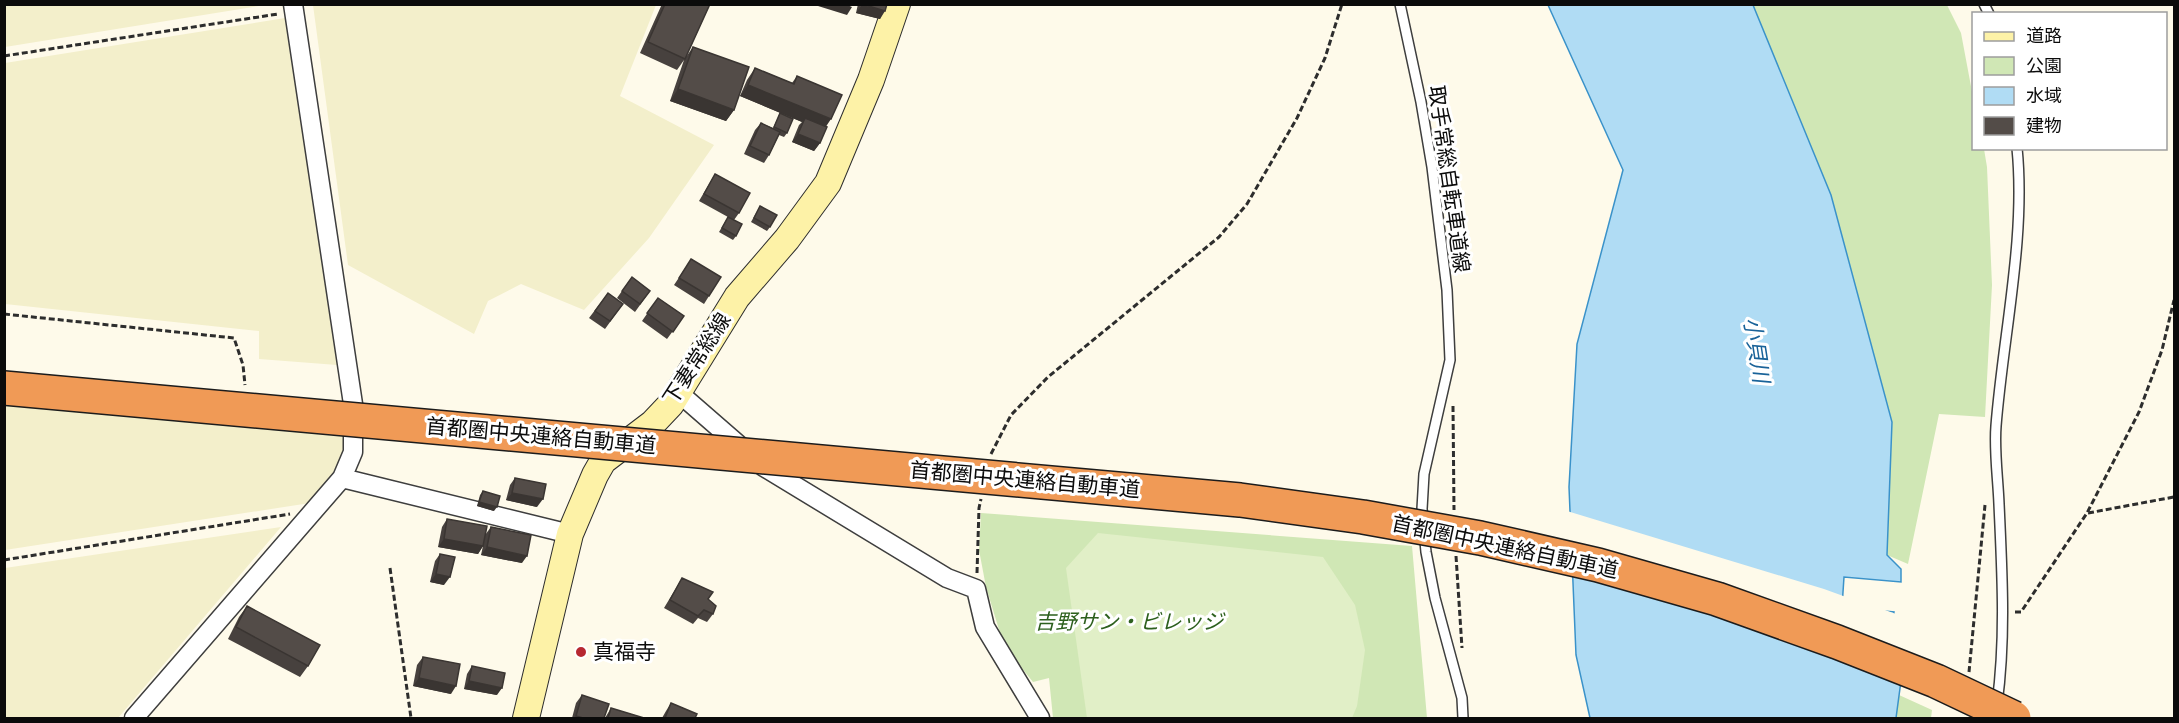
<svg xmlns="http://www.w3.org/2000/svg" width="2179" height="723" viewBox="0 0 2179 723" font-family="Spectral,'Noto Sans JP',serif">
<rect width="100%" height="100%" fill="#fefaea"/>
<path fill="#f3efcb" d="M5,4H265V5L5,47Z
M313,5H656L620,96L714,145L649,238L584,310L521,284L488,301L474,334L348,265Z
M285,18L337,365L259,359V331L5,304V63Z
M5,404L342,436L345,447L336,471L310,503L5,550Z
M281,527L118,718H5V568Z"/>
<path fill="#d0e7b5" d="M1753,5H1947L1961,33L1973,97L1974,148L1984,149L1987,167L1992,285L1985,417L1939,414L1908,564L1887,555L1892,422L1831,195Z
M981,513L1412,546L1427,718H1053L1049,678L1033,682L1004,646L986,587L979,550Z
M1899,695L1932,710L1931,718H1896Z"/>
<path fill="#e1efc7" d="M1098,533L1323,557L1355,605L1365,650L1357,706L1352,718H1087L1066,568Z"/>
<path fill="#b0dcf4" stroke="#3a92c9" stroke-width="1.5" d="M1548,5H1753L1831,195L1892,422L1887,555L1901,569V582L1844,577L1842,607L1894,612L1891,633L1907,636L1896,718H1590L1576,655L1569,487L1577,344L1623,170Z"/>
<path fill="#fefaea" d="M1567,511L1824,589L1846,597V605L1877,607L1896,614L1894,631L1908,633L1910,636L1904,682L1750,623L1569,570Z"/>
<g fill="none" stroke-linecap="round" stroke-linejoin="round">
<defs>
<path id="lane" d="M1400,4L1421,102L1432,167L1447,290L1450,360L1424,474L1422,509L1426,552L1435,598L1462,698L1463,718
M1984,4L1989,14
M1997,704C2006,637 2002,571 1999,504C1998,478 1994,451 1996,426C2003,336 2026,238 2017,148"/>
<path id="street" d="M679,393L764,467L947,578L976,589L985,627L1040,718
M342,478L570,534
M134,718L342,478L353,452V404L293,4"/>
<path id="secondary" d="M526,718L570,534L595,475L603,461L653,423L671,404L737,297L787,239L828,183L871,80L897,4"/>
</defs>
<use href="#lane" stroke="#3e3e3e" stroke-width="12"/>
<use href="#street" stroke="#3e3e3e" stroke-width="21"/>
<use href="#secondary" stroke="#2d2d2d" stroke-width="28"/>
<path stroke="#2d2d2d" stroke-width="3" stroke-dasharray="6 3" stroke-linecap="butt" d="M4,56L278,14
M4,314L234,338L243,365L245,385
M1453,406L1454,510
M991,454L1011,415L1048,377L1219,237L1247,204L1297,118L1325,58L1342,4
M2088,513L2174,497
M1456,556L1462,648
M4,560L290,514
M390,568L411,718
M977,573L979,508L981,499
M2015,612H2021L2087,513L2139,412L2162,350L2174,300
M1969,672L1985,505"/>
<use href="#lane" stroke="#fff" stroke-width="9"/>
<use href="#street" stroke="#fff" stroke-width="18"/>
<use href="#secondary" stroke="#fdf2a7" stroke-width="26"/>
<defs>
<path id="highway-bridge" d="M4,388L1240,500L1363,517L1480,538L1598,565L1717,599L1837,642L1936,681L2014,718"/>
</defs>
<use href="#highway-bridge" stroke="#1c1c1c" stroke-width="36" stroke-linecap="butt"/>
<use href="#highway-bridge" stroke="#f09a56" stroke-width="33"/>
</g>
<path fill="#47413e" d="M662,4H710L686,57L693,47L734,110L726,121L670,101L684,60L677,70L640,53Z
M858,4H887L880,19L856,13Z
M755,68L792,83L797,76L826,127L820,143L814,151L792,142L799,125L802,122L740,96L747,80Z
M780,113L787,133L784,137L779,135L769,155L764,163L744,154L755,130L761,123L773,128Z
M715,174L739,213L734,220L736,236L733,240L719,232L728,217L699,201Z
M760,206L770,227L767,231L751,222Z
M686,267L709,296L704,304L674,285Z
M632,277L650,291L635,312L617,298Z
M608,293L623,304L605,329L589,318Z
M658,298L684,316L667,339L642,321Z
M515,478L537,507L506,500L510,485Z
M483,491L494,511L477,506L480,495Z
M447,519L485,535L491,527L522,563L481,555L483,546L478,554L438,547L442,527Z
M440,554L444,585L430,582L435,561Z
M682,578L708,599L713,614L707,622L698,618L693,624L664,608Z
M247,606L308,666L300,677L228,639L239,617Z
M423,657L451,694L413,686L417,665Z
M472,666L497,695L464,689L467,674Z
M582,695L604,718H572L576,703Z
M671,703L695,718H662L666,711Z
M611,708L644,718H605Z"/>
<path fill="#3a3532" d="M819,4H845L852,7L847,15L818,6Z
M862,5L885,11L880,19L856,13Z
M748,85L831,119L823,131L805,118L802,122L740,96Z
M678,89L734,110L726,121L670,101Z
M798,134L820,143L814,151L792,142Z
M512,493L543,499L537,507L506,500Z
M479,502L497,507L494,511L477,506Z
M444,539L483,546L478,554L438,547Z
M487,547L527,556L522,563L481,555Z
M436,574L450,577L444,585L430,582Z
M419,678L456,686L451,694L413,686Z
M469,681L502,688L497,695L464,689Z"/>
<path fill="#534c48" stroke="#3a3532" stroke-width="1.5" d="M665,4H710L685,59L648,42Z
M862,4H887L885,11Z
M693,47L749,67L734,110L678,89Z
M755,68L794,84L797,76L842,95L831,119L748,85Z
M780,113L793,119L787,133L774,127Z
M805,118L827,127L820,143L798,134Z
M761,123L780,132L769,155L750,146Z
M715,174L750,193L739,213L704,194Z
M760,206L777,215L770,227L754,218Z
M728,217L742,224L736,236L722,228Z
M691,259L721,277L709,296L679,278Z
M632,277L650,291L640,304L622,291Z
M608,293L623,304L610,321L595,311Z
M658,298L684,316L673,332L647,313Z
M515,478L546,484L543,499L512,493Z
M483,491L500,496L497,507L479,502Z
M447,519L487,526L483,546L444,539Z
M491,527L531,535L527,556L487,547Z
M440,554L455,557L450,577L436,574Z
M682,578L713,592L708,599L716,606L713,614L704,610L698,616L670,600Z
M247,606L320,645L308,666L236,627Z
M423,657L460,664L456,686L419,678Z
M472,666L505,673L502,688L469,681Z
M582,695L609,704L604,718H583L576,716Z
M671,703L697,714L695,718H665Z
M611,708L644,718H608Z"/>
<circle fill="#b72831" stroke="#fff" stroke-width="2" cx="581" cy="652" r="6"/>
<g text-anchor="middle" stroke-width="6" stroke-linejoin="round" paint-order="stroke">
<g font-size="21" fill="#0b0b0b" stroke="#fff">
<text transform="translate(1449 179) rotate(82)" y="7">取手常総自転車道線</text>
<text transform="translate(697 359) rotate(-57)" y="7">下妻常総線</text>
<text transform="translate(541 436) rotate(5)" y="7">首都圏中央連絡自動車道</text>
<text transform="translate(1025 480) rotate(5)" y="7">首都圏中央連絡自動車道</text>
<text transform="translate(1505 547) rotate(12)" y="7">首都圏中央連絡自動車道</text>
</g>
<g font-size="21" font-style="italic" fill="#2d601e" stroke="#fff">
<text x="1129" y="629">吉野サン・ビレッジ</text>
</g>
<g font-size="21" fill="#0b0b0b" stroke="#fff" text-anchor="start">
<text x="593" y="659">真福寺</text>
</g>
<g font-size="22" font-style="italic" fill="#196399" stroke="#fff">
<text transform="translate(1757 350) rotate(81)" y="8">小貝川</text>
</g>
</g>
<rect width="2179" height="723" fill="none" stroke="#0b0b0b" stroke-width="12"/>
<rect x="1972" y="12" width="195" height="138" fill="#ffffff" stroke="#9d9d9d" stroke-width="1.5"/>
<rect x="1984" y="32" width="30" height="9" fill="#fdf2a7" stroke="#9d9d9d" stroke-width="1.5"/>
<text x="2026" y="42" font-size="18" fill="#0b0b0b">道路</text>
<rect x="1984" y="57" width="30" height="18" fill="#d0e7b5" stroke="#9d9d9d" stroke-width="1.5"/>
<text x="2026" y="72" font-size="18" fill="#0b0b0b">公園</text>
<rect x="1984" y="87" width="30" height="18" fill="#b0dcf4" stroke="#9d9d9d" stroke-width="1.5"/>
<text x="2026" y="102" font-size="18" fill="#0b0b0b">水域</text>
<rect x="1984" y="117" width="30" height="18" fill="#534c48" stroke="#9d9d9d" stroke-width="1.5"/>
<text x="2026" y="132" font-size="18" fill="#0b0b0b">建物</text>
</svg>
